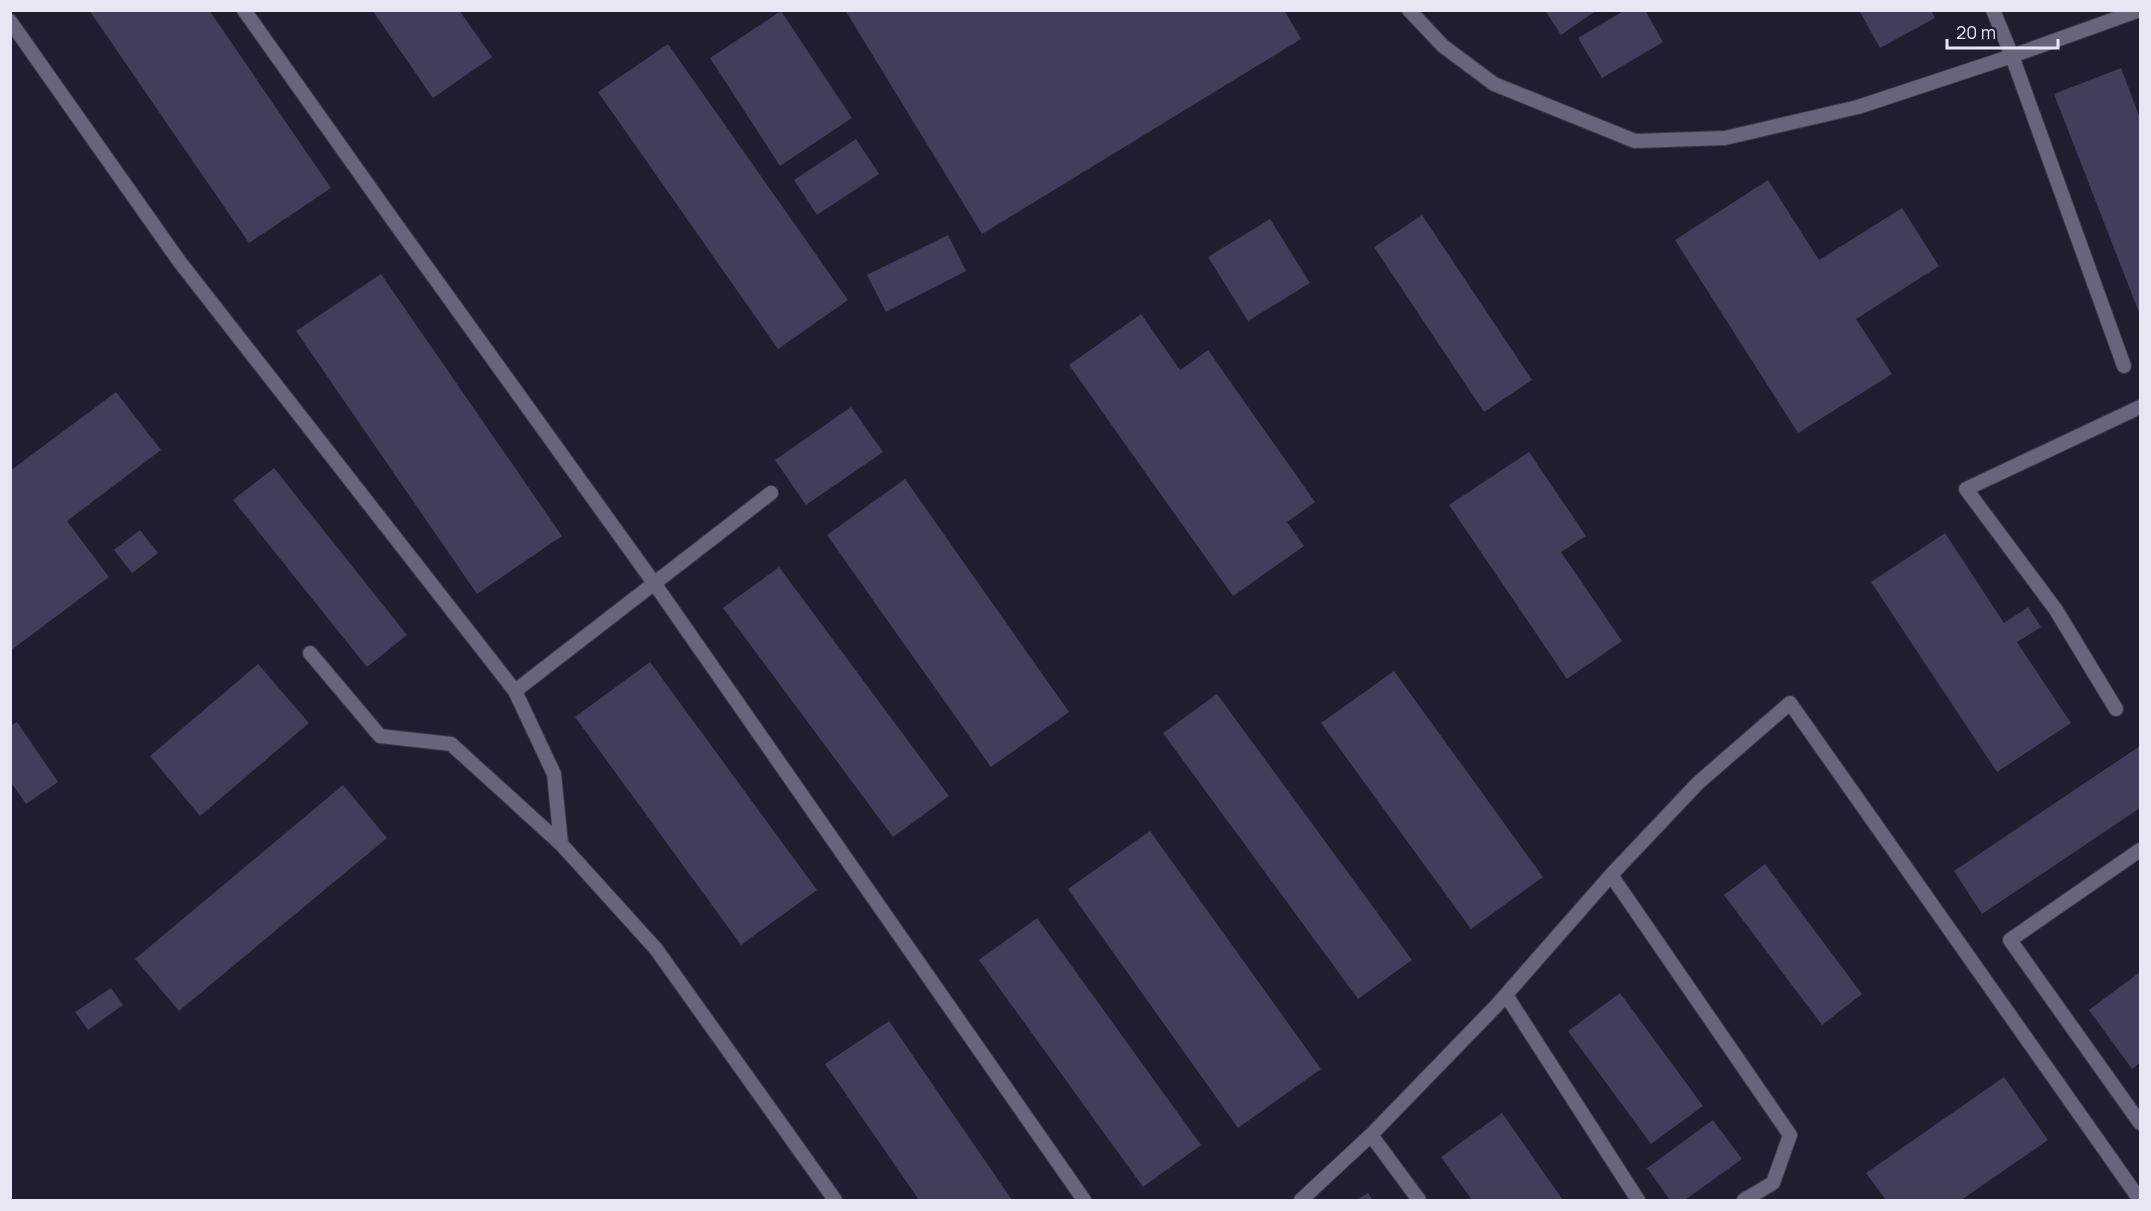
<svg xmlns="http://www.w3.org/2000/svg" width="2151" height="1211" viewBox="0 0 2151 1211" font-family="Manrope,sans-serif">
<rect width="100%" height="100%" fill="#1f1d30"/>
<path fill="#413e5b" d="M89,10H209L331,188L249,243Z
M372,10H459L492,57L433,98Z
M845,10H1284L1301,39L982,234Z
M1545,10H1597L1561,35Z
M1625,10H1645L1663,42L1602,78L1578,38Z
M1859,10H1931L1935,18L1880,48Z
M781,11L852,118L780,166L710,58Z
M668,44L848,300L778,349L598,92Z
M2121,68L2140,118V315L2054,94Z
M856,139L879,174L817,215L794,180Z
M1768,180L1819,260L1902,208L1939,266L1856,319L1892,374L1798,433L1675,240Z
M1422,215L1532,380L1484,412L1374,247Z
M1270,219L1310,283L1248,321L1208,257Z
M948,235L966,271L886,312L867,275Z
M381,274L562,536L477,594L296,331Z
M1141,314L1180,370L1208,350L1315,502L1287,522L1304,546L1233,596L1069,365Z
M116,392L161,450L67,521L109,577L10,651V471Z
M851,407L883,452L806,505L775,460Z
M1529,452L1586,536L1561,552L1622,641L1567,679L1449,505Z
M274,468L407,635L367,667L233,500Z
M905,479L1069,712L991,767L827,535Z
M140,530L158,553L132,573L114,550Z
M1945,533L2004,623L2028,607L2041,627L2017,642L2071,723L1997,772L1871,582Z
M779,567L949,796L893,837L723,608Z
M650,662L817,890L741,945L575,717Z
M258,664L309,723L200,816L150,756Z
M1394,671L1543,877L1471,929L1321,723Z
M1217,694L1412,960L1358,999L1163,733Z
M17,722L58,782L26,804L10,781V726Z
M2140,746V808L1982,914L1954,871Z
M343,785L387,838L179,1011L135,959Z
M1150,831L1321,1069L1238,1128L1068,889Z
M1765,864L1862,994L1822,1025L1724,895Z
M1037,918L1201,1145L1143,1187L979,960Z
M2140,972V1063L2132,1069L2089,1010Z
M111,988L123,1005L88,1030L75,1012Z
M1620,993L1703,1106L1651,1144L1568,1031Z
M889,1021L1012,1200H919L825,1064Z
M2004,1077L2048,1140L1961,1200H1886L1866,1173Z
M1502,1113L1563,1200H1472L1441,1157Z
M1713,1120L1742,1159L1685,1200H1670L1647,1168Z
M1368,1193L1373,1200H1357Z"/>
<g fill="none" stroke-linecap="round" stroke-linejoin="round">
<defs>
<path id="lane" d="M244,10L395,223L654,583L1084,1200
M1409,10L1443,46L1494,84L1635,141L1725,138L1858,107L2012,56L2140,10
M1993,10L2012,56L2124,366
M10,21L179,261L515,691
M310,653L380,736L451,744L561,844L656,949L835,1200
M2116,709L2056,610L1966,489L2140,407
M561,844L554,774L515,691L771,493
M2140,850L2010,940L2140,1123
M1611,875L1790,1135L1773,1183L1744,1200
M1506,995L1638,1200
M1371,1135L1419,1200
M1301,1200L1371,1135L1496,1006L1611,875L1698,783L1790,703L2140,1200"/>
</defs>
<use href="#lane" stroke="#3a3847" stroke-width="16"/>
<use href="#lane" stroke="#66657b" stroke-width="14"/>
</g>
<rect width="2151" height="1211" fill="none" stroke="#e7e6f3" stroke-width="24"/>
<path d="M1947 39v9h111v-9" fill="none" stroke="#e7e6f3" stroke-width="3"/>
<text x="1956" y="39" font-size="18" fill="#e7e6f3" stroke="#1f1d30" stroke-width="4.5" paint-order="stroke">20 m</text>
</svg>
